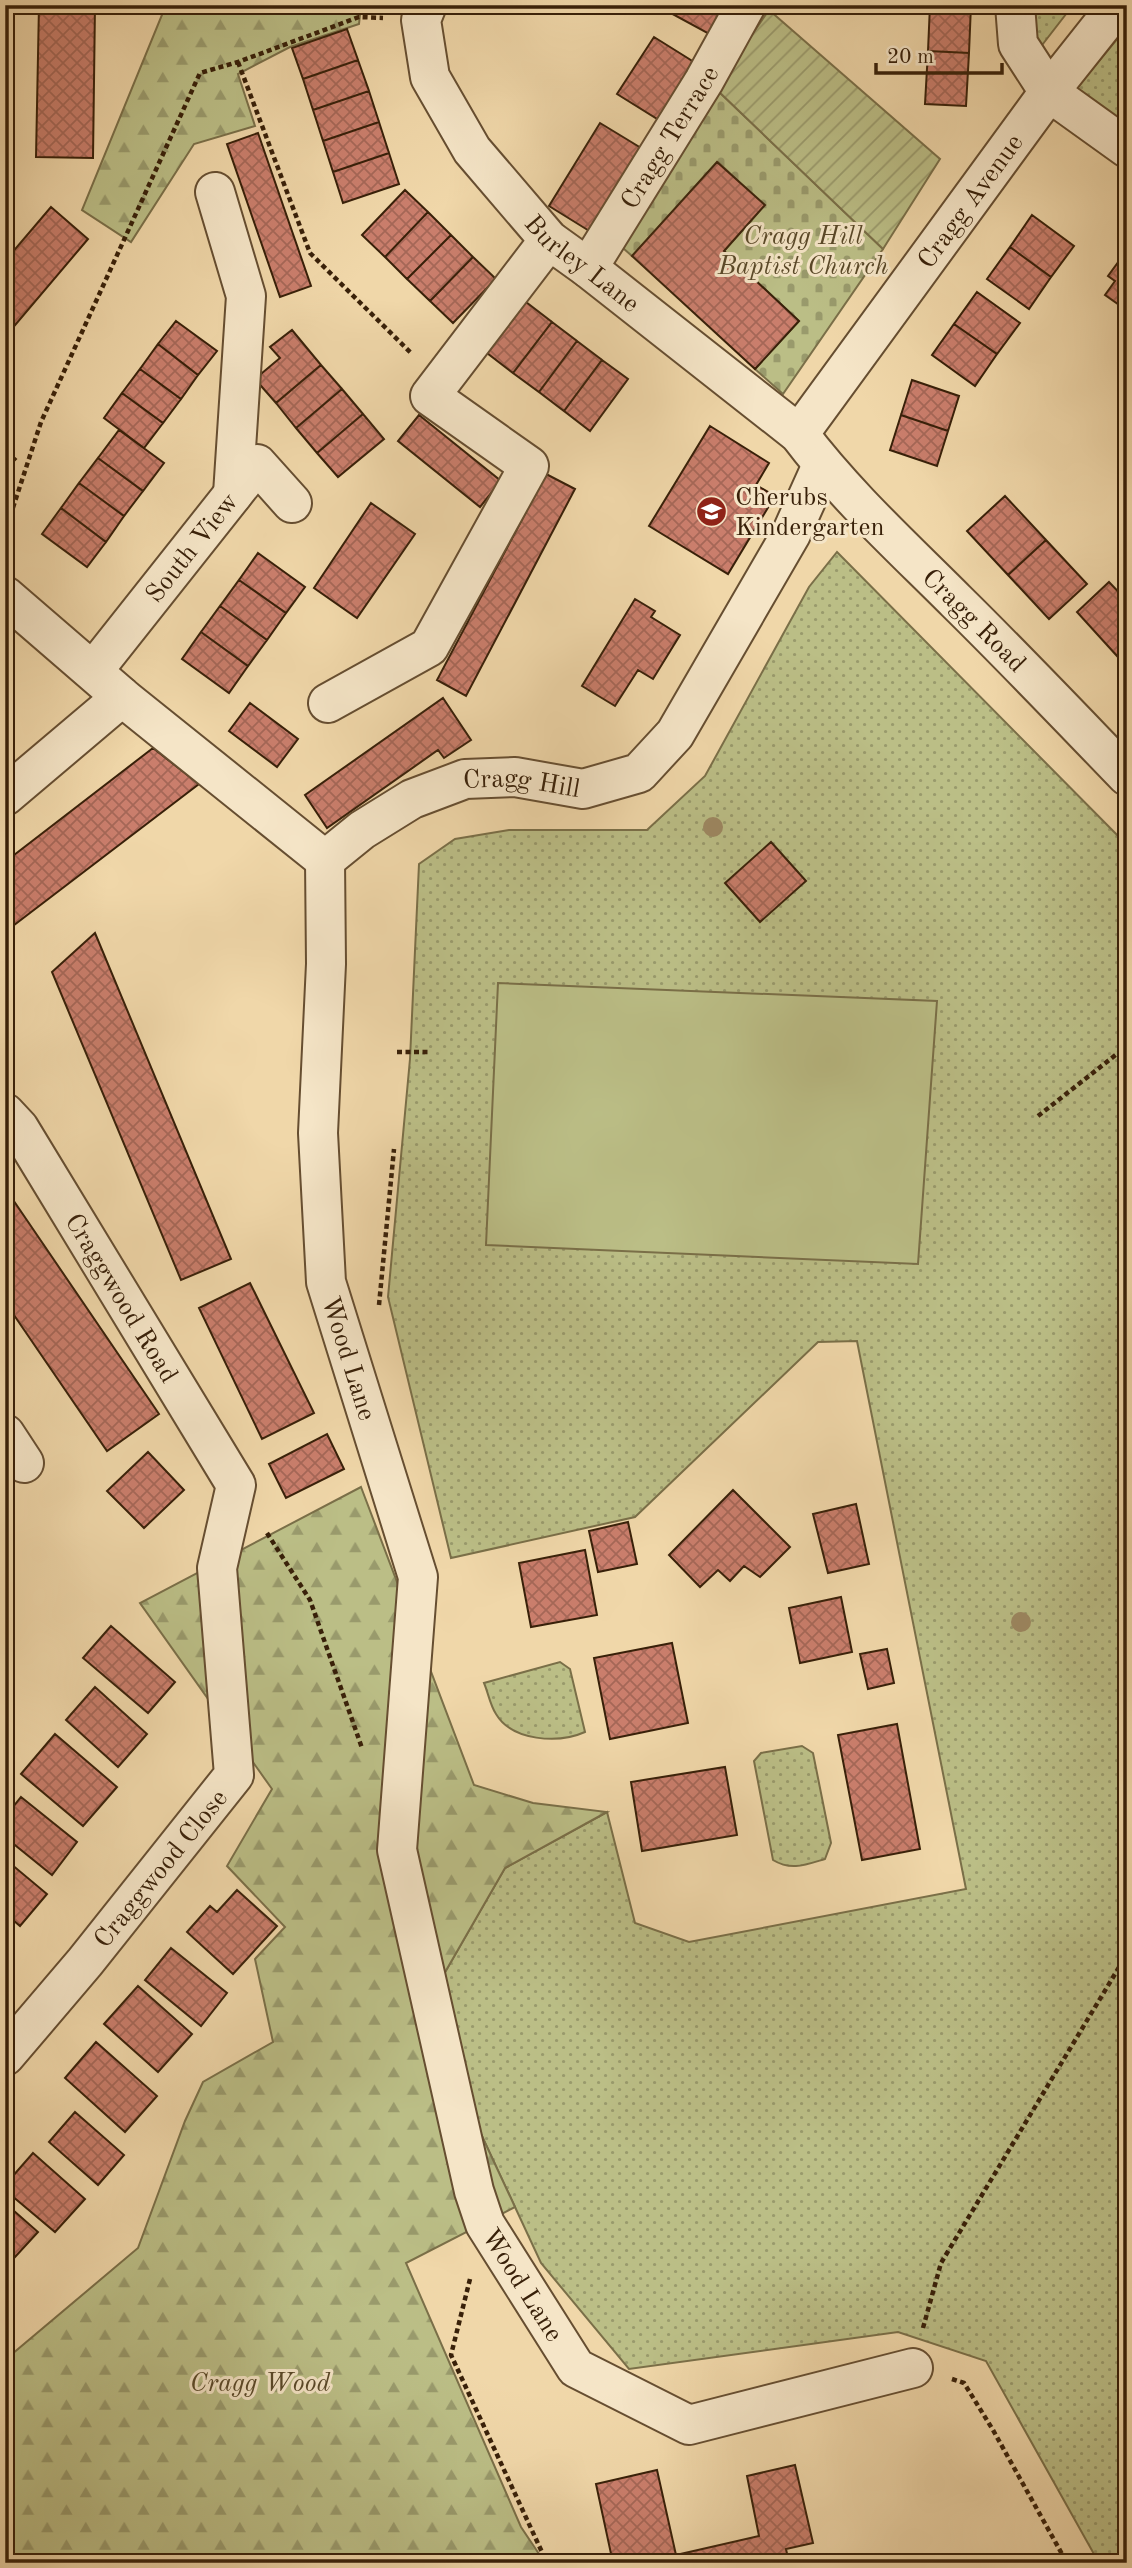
<svg xmlns="http://www.w3.org/2000/svg" width="1132" height="2568" viewBox="0 0 1132 2568" font-family="'Old Standard TT',serif">
<defs>
<pattern id="grass-dots" width="8" height="8" patternUnits="userSpaceOnUse" patternTransform="scale(1.75)"><rect width="8" height="8" fill="#bbbe86"/><path d="M2 2h.1M6 6h.1" fill="none" stroke="#999a6c" stroke-width="1.8" stroke-linecap="round"/></pattern>
<pattern id="forest-firs" width="22" height="20" patternUnits="userSpaceOnUse" patternTransform="scale(1.75)"><rect width="22" height="20" fill="#bbbe86"/><path d="M5 1l3.5 6h-7zM16 11l3.5 6h-7z" fill="#999a6c"/></pattern>
<pattern id="cemetery-stones" width="16" height="16" patternUnits="userSpaceOnUse" patternTransform="scale(1.75)"><rect width="16" height="16" fill="#bbbe86"/><path d="M2 7V4a2 2 0 0 1 4 0v3zM10 15v-3a2 2 0 0 1 4 0v3z" fill="#999a6c"/></pattern>
<pattern id="garden-furrows" width="10" height="10" patternUnits="userSpaceOnUse" patternTransform="scale(1.75)"><rect width="10" height="10" fill="#bbbe86"/><path d="M-1 1l2-2M0 10L10 0M9 11l2-2" fill="none" stroke="#999a6c"/></pattern>
<pattern id="building-cross-hatch" width="8" height="8" patternUnits="userSpaceOnUse" patternTransform="scale(1.75)"><rect width="8" height="8" fill="#ca7e6c"/><path d="M0 0l8 8M0 8l8-8" fill="none" stroke="#a56757"/></pattern>
</defs>
<rect width="100%" height="100%" fill="#f0d7a9"/>
<filter id="stains"><feTurbulence type="fractalNoise" baseFrequency=".00286" numOctaves="4"/><feColorMatrix values="0 0 0 0 .2 0 0 0 0 .09 0 0 0 0 .02 0 0 0 .5 -.17"/></filter>
<radialGradient id="worn" r=".72"><stop offset=".6" stop-color="#630" stop-opacity="0"/><stop offset="1" stop-color="#630" stop-opacity=".3"/></radialGradient>
<path fill="url(#grass-dots)" stroke="#7a6f48" stroke-width="2" d="M1030,5H1073L1039,49Z
M1127,27V129L1074,91Z
M837,552L1127,845V2563H1099L986,2361L898,2332L629,2369L541,2263L515,2207L447,2061L444,1974L505,1868L607,1812L635,1923L689,1942L966,1889L857,1341L818,1342L635,1517L451,1558L388,1297L410,1059L419,864L455,839L509,830H647L705,776L809,587Z
M560,1662L570,1669L585,1732C558,1744 512,1741 496,1714C490,1705 488,1692 484,1683Z
M802,1746L813,1753L831,1843L825,1859C805,1865 791,1871 773,1860L754,1761L761,1753Z"/>
<path fill="url(#forest-firs)" stroke="#7a6f48" stroke-width="2" d="M166,5H361L359,24L290,47L238,74L255,126L194,144L131,242L82,210Z
M361,1487L474,1785L533,1803L607,1812L505,1868L444,1974L447,2061L515,2207L406,2263L521,2527L545,2563H5V2360L138,2248L185,2121L203,2082L273,2042L255,1959L285,1927L227,1866L272,1789L140,1603Z"/>
<path fill="url(#cemetery-stones)" stroke="#7a6f48" stroke-width="2" d="M715,88L883,249L783,394L755,369L799,321L724,251L764,206L718,162L632,256L615,241Z"/>
<path fill="url(#garden-furrows)" stroke="#7a6f48" stroke-width="2" d="M769,10L940,159L883,249L715,88Z"/>
<path fill="#bbbe86" stroke="#7a6f48" stroke-width="2" d="M498,983L937,1001L918,1264L486,1245Z"/>
<path fill="url(#building-cross-hatch)" stroke="#382009" stroke-width="2" d="M39,5H95L93,158L36,157Z
M656,5H726L711,35Z
M930,5H971L969,53L928,51Z
M347,29L358,60L303,79L292,48Z
M654,37L702,67L667,125L617,94Z
M928,51L969,53L966,106L925,104Z
M358,60L369,91L313,110L303,79Z
M369,91L379,122L323,141L313,110Z
M379,122L389,153L333,172L323,141Z
M600,123L651,154L599,237L549,206Z
M258,133L311,286L280,297L227,144Z
M389,153L399,184L343,203L333,172Z
M717,162L765,205L724,251L799,321L755,369L632,256Z
M405,190L428,212L385,257L362,235Z
M51,207L88,239L5,337V261Z
M428,212L451,235L407,279L385,257Z
M1032,215L1074,246L1051,277L1010,247Z
M451,235L473,257L430,301L407,279Z
M1010,247L1051,277L1029,309L987,279Z
M1127,250V306L1125,309L1105,295L1115,281L1108,276Z
M473,257L496,279L453,323L430,301Z
M977,292L1020,323L997,354L954,324Z
M526,302L552,322L513,373L487,353Z
M176,321L217,351L198,375L158,344Z
M552,322L577,341L539,392L513,373Z
M954,324L997,354L975,386L932,355Z
M292,330L321,365L276,403L255,379L280,358L270,347Z
M577,341L602,360L564,411L539,392Z
M158,344L198,375L181,399L140,369Z
M602,360L628,379L590,431L564,411Z
M321,365L342,389L296,428L276,403Z
M140,369L181,399L163,423L122,393Z
M912,380L959,396L948,431L901,415Z
M342,389L363,414L317,453L296,428Z
M122,393L163,423L144,448L104,418Z
M363,414L384,439L338,477L317,453Z
M419,415L501,481L480,507L398,441Z
M901,415L948,431L937,466L890,450Z
M710,426L769,463L756,485L775,496L728,574L649,526Z
M119,430L164,463L143,491L98,458Z
M5,449L16,459L5,470Z
M98,458L143,491L124,516L79,483Z
M546,474L575,489L466,696L437,680Z
M79,483L124,516L106,542L61,508Z
M1005,496L1046,540L1008,575L967,531Z
M371,503L415,534L357,618L314,588Z
M61,508L106,542L87,567L42,534Z
M1046,540L1087,584L1049,619L1008,575Z
M258,553L305,587L286,613L239,580Z
M239,580L286,613L267,640L220,606Z
M1109,582L1127,601V647L1117,656L1077,612Z
M635,599L655,611L651,617L680,635L653,679L638,670L615,706L582,686Z
M220,606L267,640L248,666L201,632Z
M201,632L248,666L229,693L182,659Z
M1127,647V666L1117,656Z
M443,698L471,740L444,758L438,750L327,828L305,795Z
M250,703L298,739L277,767L229,731Z
M153,748L199,784L5,932V862Z
M771,842L806,881L760,922L725,883Z
M95,933L231,1259L181,1280L52,972Z
M5,1188L159,1414L107,1451L5,1302Z
M250,1283L314,1413L262,1439L199,1308Z
M327,1434L344,1469L286,1498L269,1464Z
M148,1452L184,1490L144,1528L107,1491Z
M733,1490L790,1547L760,1577L744,1566L730,1581L718,1570L700,1587L669,1555Z
M856,1504L869,1564L828,1573L813,1514Z
M628,1522L637,1564L598,1572L589,1531Z
M585,1550L597,1615L531,1627L519,1563Z
M841,1597L852,1652L800,1663L789,1608Z
M111,1626L175,1682L148,1713L83,1658Z
M672,1643L688,1723L610,1739L594,1658Z
M887,1649L894,1683L868,1689L860,1654Z
M95,1687L147,1734L118,1767L66,1720Z
M897,1724L920,1849L862,1860L838,1735Z
M55,1734L117,1787L83,1826L21,1774Z
M725,1767L737,1835L642,1851L631,1782Z
M21,1797L77,1842L52,1875L5,1837V1817Z
M5,1848L11,1853L5,1859L47,1894L20,1926L5,1913Z
M237,1890L277,1926L233,1974L187,1932L210,1906L217,1912Z
M171,1948L227,1993L201,2026L145,1980Z
M138,1986L192,2034L158,2072L104,2024Z
M96,2042L157,2096L125,2132L65,2078Z
M75,2112L124,2155L98,2185L49,2142Z
M33,2153L85,2199L55,2232L5,2190V2185Z
M5,2203L38,2232L5,2268Z
M795,2465L813,2543L786,2549L789,2563H613L596,2484L657,2470L676,2555L759,2536L747,2476Z"/>
<g fill="none" stroke-linecap="round" stroke-linejoin="round">
<defs>
<g id="minor">
<path id="s1" d="M427,5L421,20L430,77L472,150L549,240L588,268L799,434C845,495 902,547 956,601C1014,658 1070,717 1127,776"/>
<path d="M1015,5L1018,44L1049,92L1127,148"/>
<path d="M215,192L246,296L233,494"/>
<path id="s2" d="M588,268L704,81L746,5"/>
<path id="s3" d="M799,434L1049,92L1118,5"/>
<path id="s4" d="M5,596L122,697L325,860L362,830L412,799L465,779L515,777L583,789L639,773L675,734L791,534L822,465"/>
<path id="s5" d="M93,671L257,464L292,503"/>
<path d="M328,703L429,647L529,466L430,396L549,240"/>
<path d="M5,796L122,697"/>
<path id="s6" d="M325,860L326,964L318,1133L326,1282L418,1577L397,1850L474,2191L485,2224L576,2368L689,2425L913,2368"/>
<path id="s7" d="M5,1113L19,1128L236,1485L217,1568L234,1775L85,1962L5,2056"/>
<path d="M5,1434L24,1463"/>
</g>
</defs>
<use href="#minor" stroke="#664e31" stroke-width="42"/>
<path stroke="#382009" stroke-width="4.5" stroke-dasharray="5 3.5" stroke-linecap="butt" d="M238,62L310,253L411,353
M5,532L41,422L200,73L238,62L359,17L383,18
M397,1052H430
M1038,1116L1127,1046
M379,1305L394,1149
M267,1533L310,1600L362,1748
M470,2279L451,2355L547,2563
M923,2328L941,2263L1127,1954
M952,2379L964,2383L993,2430L1067,2563"/>
<use href="#minor" stroke="#f5e5c7" stroke-width="38"/>
</g>
<g fill="#9d8862">
<circle cx="713" cy="827" r="10"/>
<circle cx="1021" cy="1622" r="10"/>
</g>
<defs>
<symbol id="school-disc" viewBox="-11 -11 22 22"><circle r="9.5" fill="#8f2418" stroke="#f5e5c7"/><path d="M0-5L7-2L0 1L-7-2ZM-4 1L0 2.5L4 1V4Q0 6-4 4Z" fill="#fff"/></symbol>
</defs>
<g fill-rule="evenodd">
<use href="#school-disc" x="694" y="494" width="35" height="35"/>
</g>
<g text-anchor="middle" stroke-width="6" stroke-linejoin="round" paint-order="stroke">
<g font-size="26" fill="#382009" stroke="#f5e5c7">
<text dy="9" stroke="none"><textPath href="#s2" startOffset="154">Cragg Terrace</textPath></text>
<text dy="9" stroke="none"><textPath href="#s3" startOffset="289">Cragg Avenue</textPath></text>
<text dy="9" stroke="none"><textPath href="#s1" startOffset="317">Burley Lane</textPath></text>
<text dy="9" stroke="none"><textPath href="#s5" startOffset="158">South View</textPath></text>
<text dy="9" stroke="none"><textPath href="#s1" startOffset="849">Cragg Road</textPath></text>
<text dy="9" stroke="none"><textPath href="#s4" startOffset="635">Cragg Hill</textPath></text>
<text dy="9" stroke="none"><textPath href="#s7" startOffset="219">Craggwood Road</textPath></text>
<text dy="9" stroke="none"><textPath href="#s6" startOffset="502">Wood Lane</textPath></text>
<text transform="translate(160 1868) rotate(-51)" y="9">Craggwood Close</text>
<text dy="9" stroke="none"><textPath href="#s6" startOffset="1461">Wood Lane</textPath></text>
</g>
<g font-size="26" font-style="italic" fill="#594828" stroke="#f5e5c7">
<text x="803" y="244">Cragg Hill<tspan x="803" dy="30">Baptist Church</tspan></text>
<text x="260" y="2391">Cragg Wood</text>
</g>
<g font-size="26" fill="#382009" stroke="#f5e5c7" text-anchor="start">
<text x="735" y="505">Cherubs<tspan x="735" dy="30">Kindergarten</tspan></text>
</g>
</g>
<rect width="1132" height="2568" fill="none" stroke="#f0d7a9" stroke-width="28"/>
<rect x="7" y="7" width="1118" height="2554" fill="none" stroke="#382009" stroke-width="3.5"/>
<rect x="14" y="14" width="1104" height="2540" fill="none" stroke="#382009" stroke-width="2"/>
<path d="M876 63v10h126v-10" fill="none" stroke="#382009" stroke-width="3.5"/>
<text x="887" y="63" font-size="21" fill="#382009" stroke="#f5e5c7" stroke-width="5" paint-order="stroke">20 m</text>
<rect width="100%" height="100%" filter="url(#stains)"/>
<rect width="100%" height="100%" fill="url(#worn)"/>
</svg>
